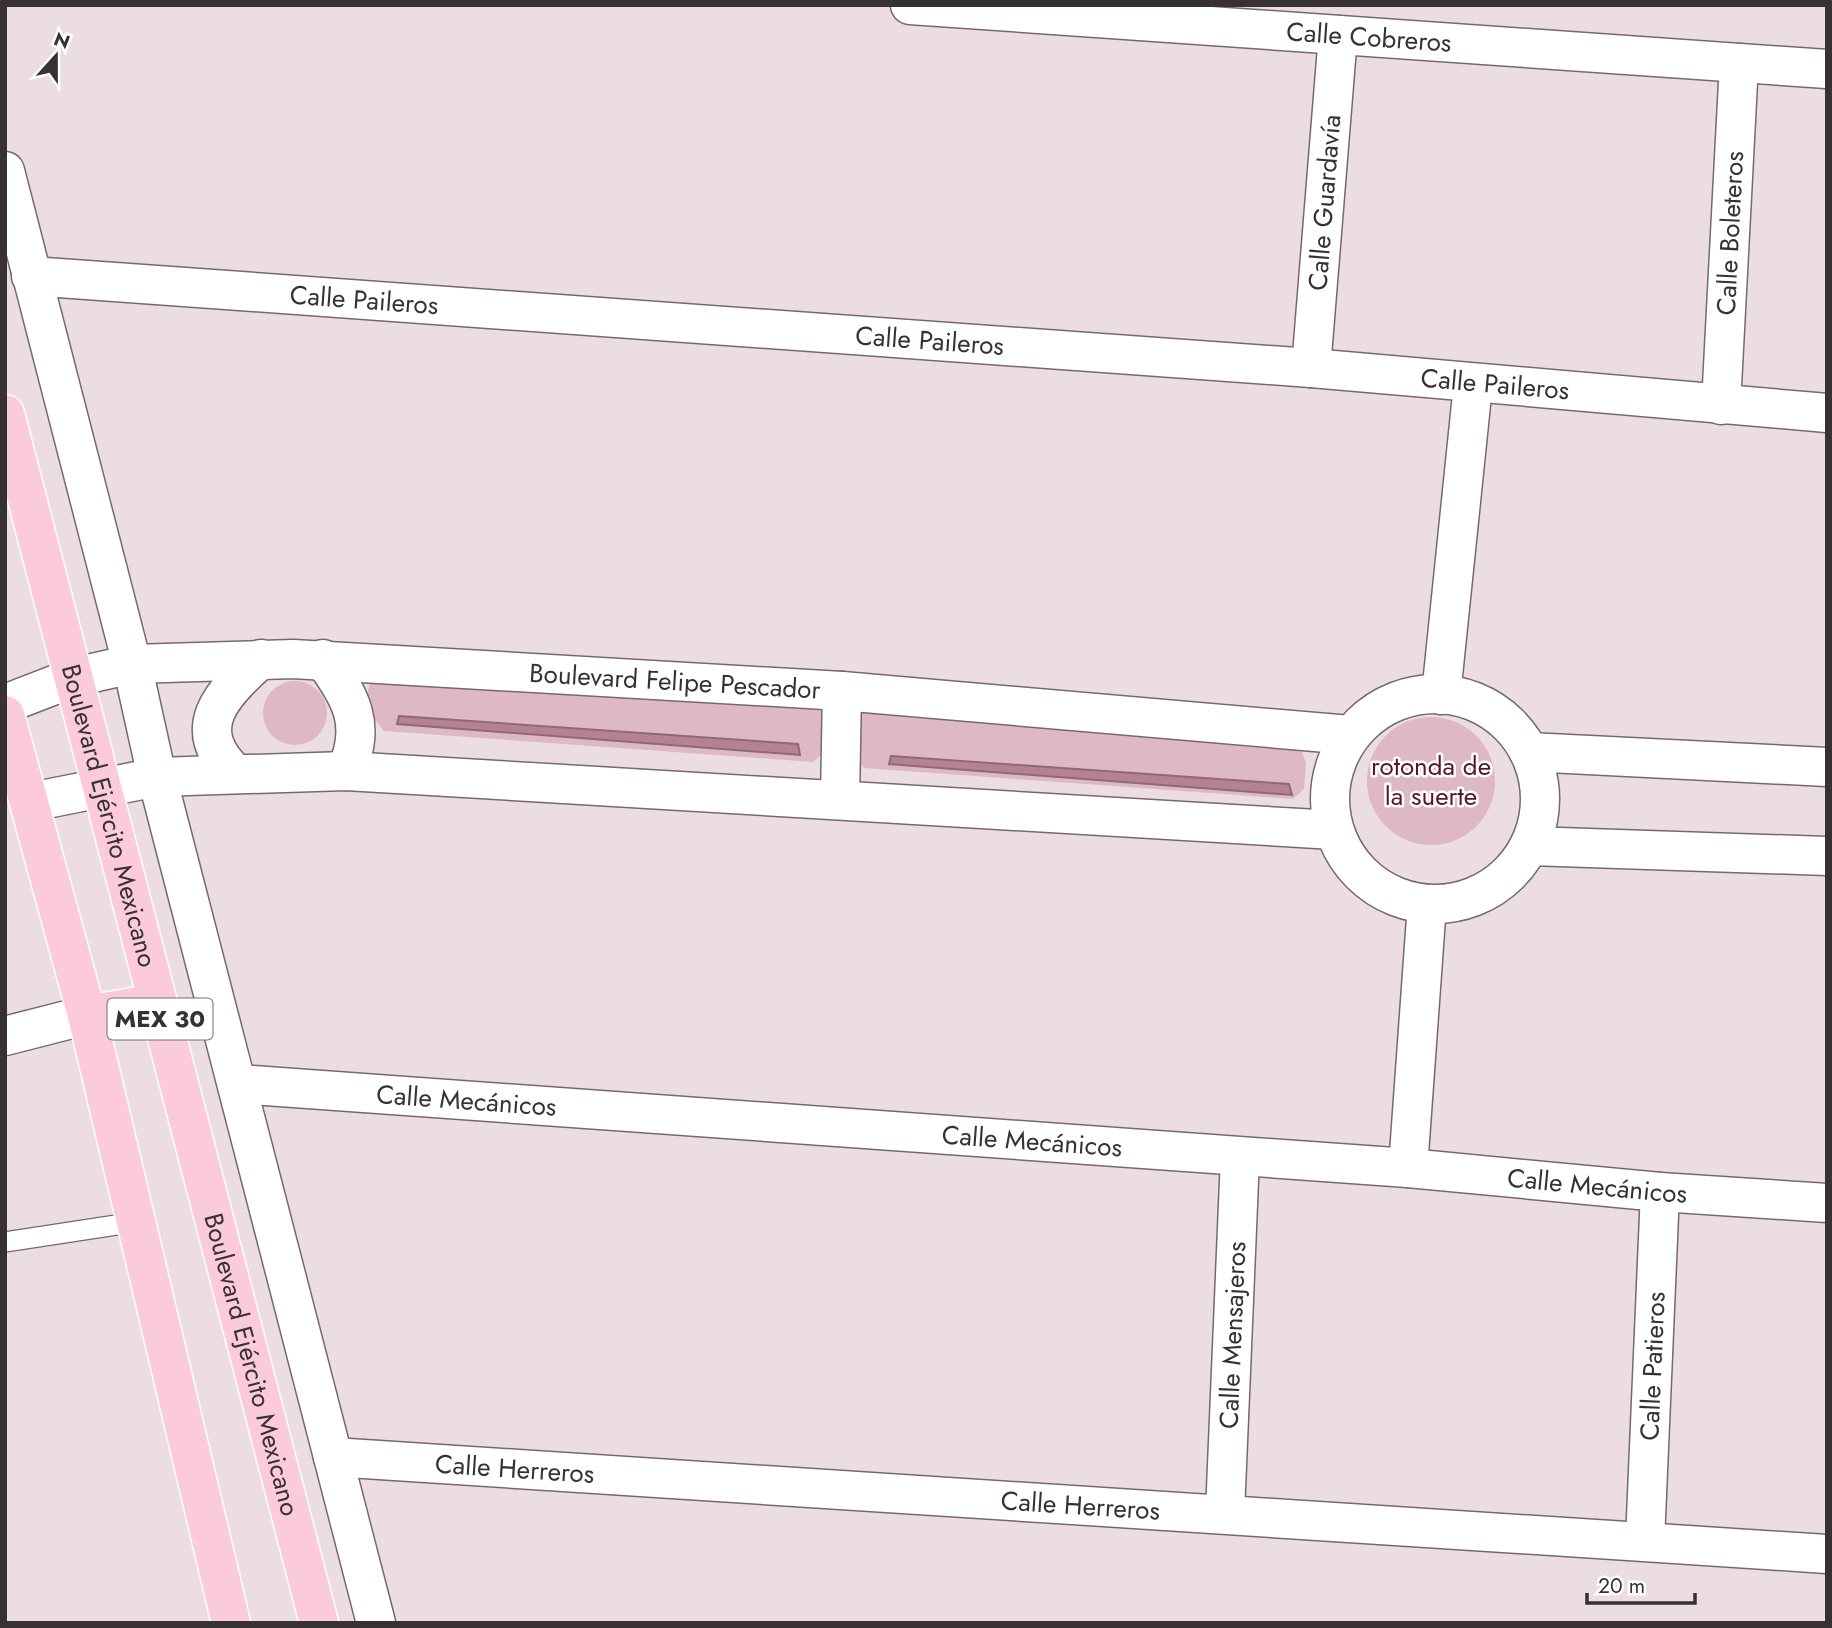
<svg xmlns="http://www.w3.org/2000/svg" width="1832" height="1628" viewBox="0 0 1832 1628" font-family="Jost,sans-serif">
<rect width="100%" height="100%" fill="#ecdde1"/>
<path fill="#deb9c4" d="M371,680L820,708L827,726L825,752L813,762L384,731C369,714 363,702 371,680Z
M263 713a32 32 0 1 1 64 0a32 32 0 1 1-64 0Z
M868,705L1300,746L1306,763L1304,789L1293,799L864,768L850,753L851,717Z
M1367 781a64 64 0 1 1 128 0a64 64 0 1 1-128 0Z"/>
<path fill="#b58292" stroke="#8f6a76" stroke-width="2" d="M399,716L798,744L800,755L397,724Z
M891,756L1289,784L1292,795L889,764Z"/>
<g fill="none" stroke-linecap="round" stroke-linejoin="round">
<defs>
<path id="lane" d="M5,1242L136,1222"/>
<g id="street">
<path id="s1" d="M910,5L1827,69"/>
<path id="s2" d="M31,276L1311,368L1827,413"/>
<path id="s3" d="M1311,368L1338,35"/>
<path id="s4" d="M1721,405L1739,63"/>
<path d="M1441,695L1473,385"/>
<path d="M5,1036L87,1015"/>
<path id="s5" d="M238,1084L1408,1168L1660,1192L1827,1203"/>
<path d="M1408,1168L1427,904"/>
<path id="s6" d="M333,1457L1827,1554"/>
<path id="s7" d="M1225,1513L1240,1157"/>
<path id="s8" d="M1645,1541L1660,1192"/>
</g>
<g id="secondary">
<path d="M5,171L132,664L157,777L376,1623"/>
<path d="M323,659C351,697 367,725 346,771"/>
<circle cx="1435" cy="799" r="105"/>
<path id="s9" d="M5,704L75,677L132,664L293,659L842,691L1350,735"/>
<path d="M1529,752L1827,767"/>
<path d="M236,774C187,729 222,693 261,659"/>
<path d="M840,799L842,691"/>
<path d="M31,802L157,777L346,771L1334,830"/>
<path d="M1530,846L1827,856"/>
</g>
<g id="primary">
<path id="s10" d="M5,414L319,1623"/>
<path d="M5,715L87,1015L231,1623"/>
<path d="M87,1015L156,1003"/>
</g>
</defs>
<use href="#lane" stroke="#76696c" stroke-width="22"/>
<use href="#street" stroke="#76696c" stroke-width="41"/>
<use href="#secondary" stroke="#76696c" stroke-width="41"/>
<use href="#primary" stroke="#fff" stroke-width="41"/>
<use href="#lane" stroke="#fff" stroke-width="19"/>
<use href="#street" stroke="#fff" stroke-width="38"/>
<use href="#secondary" stroke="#fff" stroke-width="38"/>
<use href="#primary" stroke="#fccbdb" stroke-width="38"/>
</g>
<g text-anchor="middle" stroke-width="5" stroke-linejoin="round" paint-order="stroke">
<rect fill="#fff" stroke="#736f70" stroke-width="2" x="107.5" y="998.5" width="105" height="41" rx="5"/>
<g font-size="24" font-weight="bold" fill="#373133">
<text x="160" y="1027">MEX 30</text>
</g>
<g font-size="26" fill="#373133" stroke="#fff">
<text dy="9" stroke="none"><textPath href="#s1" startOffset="460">Calle Cobreros</textPath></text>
<text dy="9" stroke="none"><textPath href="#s3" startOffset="166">Calle Guardavía</textPath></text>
<text dy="9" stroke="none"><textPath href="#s4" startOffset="172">Calle Boleteros</textPath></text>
<text dy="9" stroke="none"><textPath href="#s2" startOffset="334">Calle Paileros</textPath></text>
<text dy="9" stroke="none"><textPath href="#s2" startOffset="901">Calle Paileros</textPath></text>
<text dy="9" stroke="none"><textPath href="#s2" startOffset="1468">Calle Paileros</textPath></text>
<text dy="9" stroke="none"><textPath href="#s9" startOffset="677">Boulevard Felipe Pescador</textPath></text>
<text dy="9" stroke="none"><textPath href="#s10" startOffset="415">Boulevard Ejército Mexicano</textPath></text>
<text dy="9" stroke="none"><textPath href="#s5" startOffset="229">Calle Mecánicos</textPath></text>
<text dy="9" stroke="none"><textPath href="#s5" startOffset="796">Calle Mecánicos</textPath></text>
<text dy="9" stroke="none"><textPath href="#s5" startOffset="1363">Calle Mecánicos</textPath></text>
<text dy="9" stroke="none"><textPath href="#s7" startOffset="178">Calle Mensajeros</textPath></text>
<text dy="9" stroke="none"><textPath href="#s10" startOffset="982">Boulevard Ejército Mexicano</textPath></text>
<text dy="9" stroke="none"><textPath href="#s8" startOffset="175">Calle Patieros</textPath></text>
<text dy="9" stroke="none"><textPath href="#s6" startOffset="182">Calle Herreros</textPath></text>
<text dy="9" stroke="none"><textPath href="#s6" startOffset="749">Calle Herreros</textPath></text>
</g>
<g font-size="26" fill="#551630" stroke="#fff">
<text x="1431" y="775">rotonda de<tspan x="1431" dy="30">la suerte</tspan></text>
</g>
</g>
<rect width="1832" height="1628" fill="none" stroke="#373133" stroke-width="14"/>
<g transform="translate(56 56) rotate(21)" stroke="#ffffff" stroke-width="5" paint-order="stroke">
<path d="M0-5L12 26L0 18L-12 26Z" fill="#373133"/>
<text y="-10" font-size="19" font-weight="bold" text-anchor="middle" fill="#373133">N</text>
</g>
<path d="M1587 1593v10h108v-10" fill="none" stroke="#373133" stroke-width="3.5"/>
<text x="1598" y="1593" font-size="21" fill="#373133" stroke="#ffffff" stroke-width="5" paint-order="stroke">20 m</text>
</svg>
